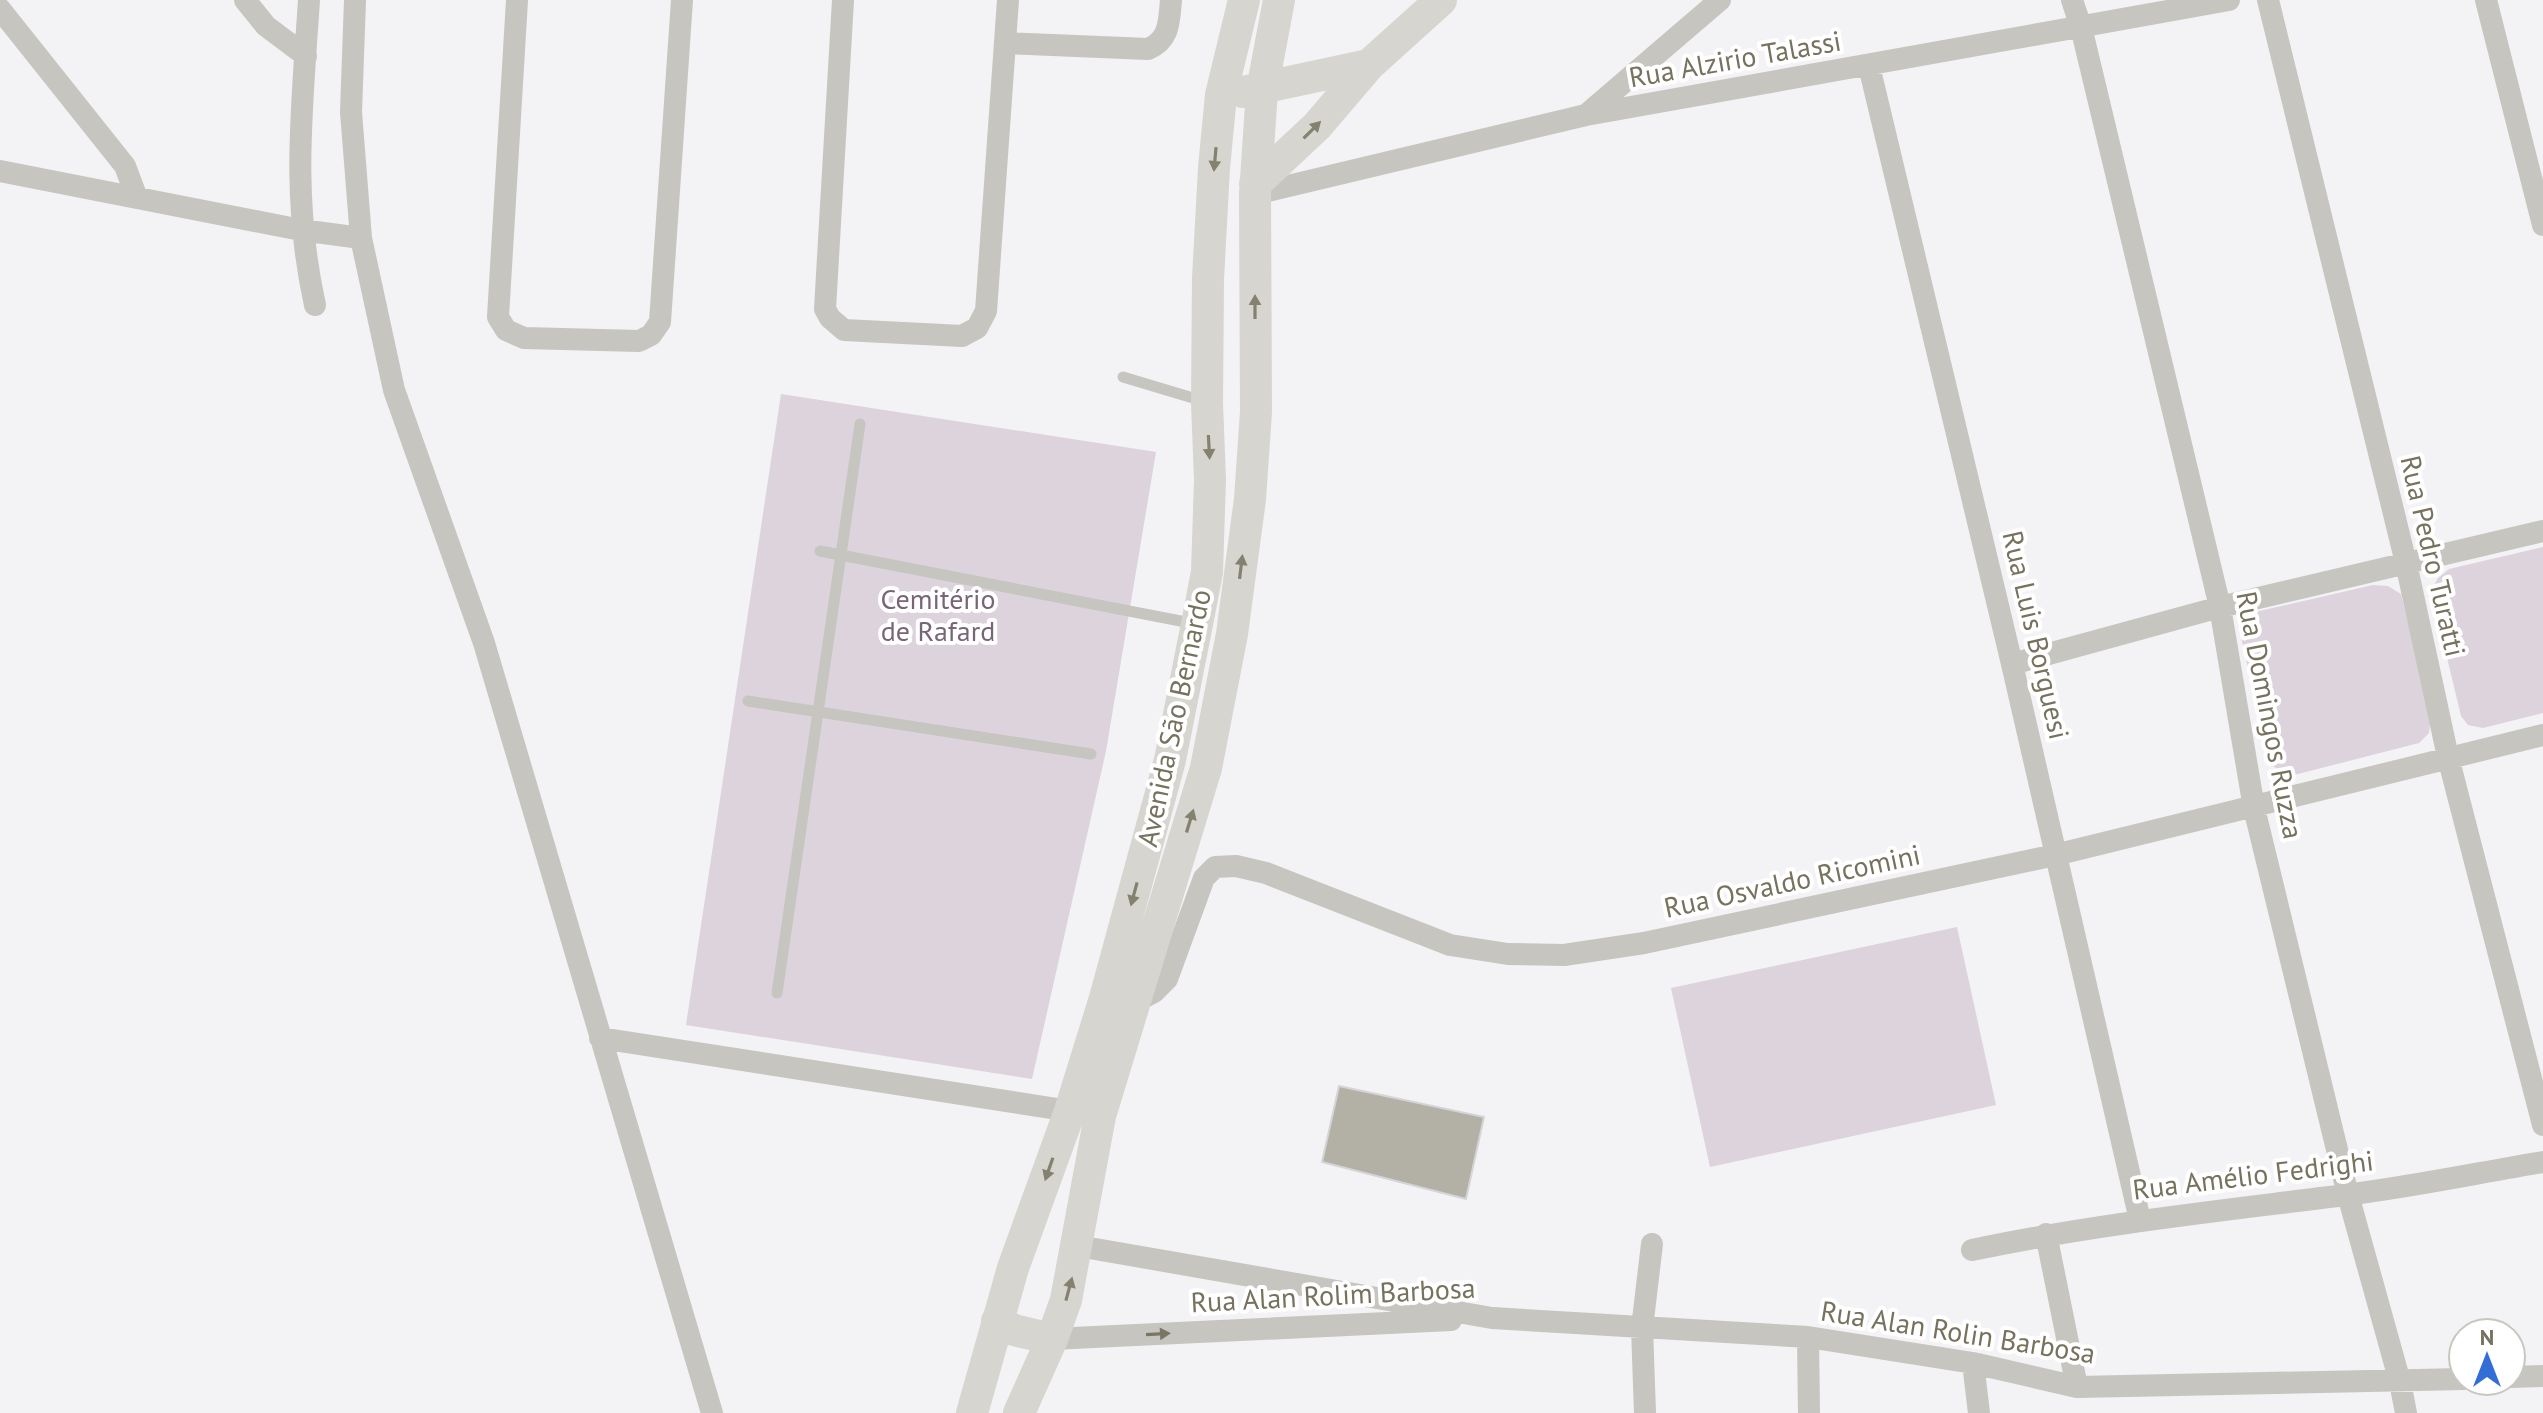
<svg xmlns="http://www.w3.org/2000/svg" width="2543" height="1413" viewBox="0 0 2543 1413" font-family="'PT Sans',sans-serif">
<rect width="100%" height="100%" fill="#f3f2f5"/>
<path fill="#dcd3dc" d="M781,394L1156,452L1106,751L1032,1079L686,1025Z
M2543,547V713L2483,728L2468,725L2461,716L2431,591L2438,578L2449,569Z
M2373,585L2388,586L2401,594L2431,716L2429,733L2419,743L2294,775L2280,772L2269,762L2241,637L2242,622L2251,613Z
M1957,927L1996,1105L1710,1167L1671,988Z"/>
<path fill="#b3b1a6" stroke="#d5d5d7" stroke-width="2" d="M1339,1086L1484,1117L1466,1199L1322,1162Z"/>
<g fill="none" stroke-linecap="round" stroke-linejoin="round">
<path stroke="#c6c5bf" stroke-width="11" d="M1123,377L1203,401
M820,551L1196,624
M748,701L1091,754
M777,993L860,424"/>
<path stroke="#c6c5bf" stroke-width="22" d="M245,0L266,26L306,56
M309,0C302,108 291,197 315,305
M355,0L351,112L361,238L394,390L484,643L712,1413
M517,0L498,317L506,330L524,338L639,341L651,335L660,322L682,0
M843,0L825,309L830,318L844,330L962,336L977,328L986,311L1008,0
M2072,0L2081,27L2220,607L2254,808L2348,1195L2400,1382L2406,1413
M2268,0L2406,563L2448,757L2543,1125
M2486,0L2543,225
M0,9L125,166L137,198
M1005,43L1148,49C1170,40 1169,21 1171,0
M1869,66L2012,664L2140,1220
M1587,114L1720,0
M0,171L301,230L361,238
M1255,194L1586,115L2229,0
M2012,664L2220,607L2543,531
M1135,1002L1154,992L1167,979L1204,878L1215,867L1236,866L1266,873L1450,945L1508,954L1564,955L1644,943L2055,855L2543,735
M600,1038L1083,1113
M2046,1234L2077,1387
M1078,1246L1492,1318L1808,1337L1973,1363L2077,1387L2463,1379
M1972,1250C2095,1224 2220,1211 2345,1195C2411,1187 2477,1173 2543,1162
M1808,1337L1809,1413
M1052,1339L1451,1320
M1973,1363L1979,1413
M2511,1377L2543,1376
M1645,1413L1642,1328L1652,1244"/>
<path stroke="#d6d5cf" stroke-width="32" d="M1243,92L1369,65
M1255,184L1317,126L1369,65L1441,0
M997,1321L1014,1330L1052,1339
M972,1413L1013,1268L1070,1111L1105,998L1170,760L1197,624L1207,572L1210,480L1207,403L1208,279L1214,168L1221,95L1244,0
M1019,1413L1052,1339L1066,1300L1100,1116L1206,768L1232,634L1250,499L1256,412L1255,194L1262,90L1279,0"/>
</g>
<defs><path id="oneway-solid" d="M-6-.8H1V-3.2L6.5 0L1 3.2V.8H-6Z" transform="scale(2)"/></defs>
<g fill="#84816f">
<use href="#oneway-solid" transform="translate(1312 130) rotate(-45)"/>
<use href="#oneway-solid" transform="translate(1215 159) rotate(95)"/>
<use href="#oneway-solid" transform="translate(1255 307) rotate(-90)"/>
<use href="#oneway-solid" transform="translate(1209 447) rotate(87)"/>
<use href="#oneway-solid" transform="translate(1241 567) rotate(-83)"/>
<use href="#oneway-solid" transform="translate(1190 821) rotate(-73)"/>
<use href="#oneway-solid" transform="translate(1134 894) rotate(105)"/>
<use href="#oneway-solid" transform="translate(1049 1169) rotate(109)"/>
<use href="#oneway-solid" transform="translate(1069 1289) rotate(-75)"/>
</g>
<use fill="#7a7663" href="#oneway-solid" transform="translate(1158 1334) rotate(-3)"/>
<g text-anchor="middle" stroke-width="8" stroke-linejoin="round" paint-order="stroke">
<g font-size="28" fill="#76725e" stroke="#fff">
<text transform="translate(1735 59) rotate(-10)" y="10">Rua Alzirio Talassi</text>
<text transform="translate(2433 556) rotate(77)" y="10">Rua Pedro Turatti</text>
<text transform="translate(2036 635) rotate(77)" y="10">Rua Luis Borguesi</text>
<text transform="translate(2270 715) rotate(79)" y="10">Rua Domingos Ruzza</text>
<text transform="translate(1174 718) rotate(-78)" y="10">Avenida São Bernardo</text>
<text transform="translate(1792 881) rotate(-12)" y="10">Rua Osvaldo Ricomini</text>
<text transform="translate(2253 1175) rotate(-7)" y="10">Rua Amélio Fedrighi</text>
<text transform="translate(1333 1295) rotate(-3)" y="10">Rua Alan Rolim Barbosa</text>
<text transform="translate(1958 1332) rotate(9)" y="10">Rua Alan Rolin Barbosa</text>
</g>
<g font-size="28" fill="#796575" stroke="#fff">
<text x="938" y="609">Cemitério<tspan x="938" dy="32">de Rafard</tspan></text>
</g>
</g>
<g transform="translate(2487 1357)"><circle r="38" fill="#ffffff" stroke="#c8c7bf" stroke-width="2"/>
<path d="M0-6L14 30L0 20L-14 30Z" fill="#326ed6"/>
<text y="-12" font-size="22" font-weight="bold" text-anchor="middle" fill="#76725e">N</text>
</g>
</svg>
